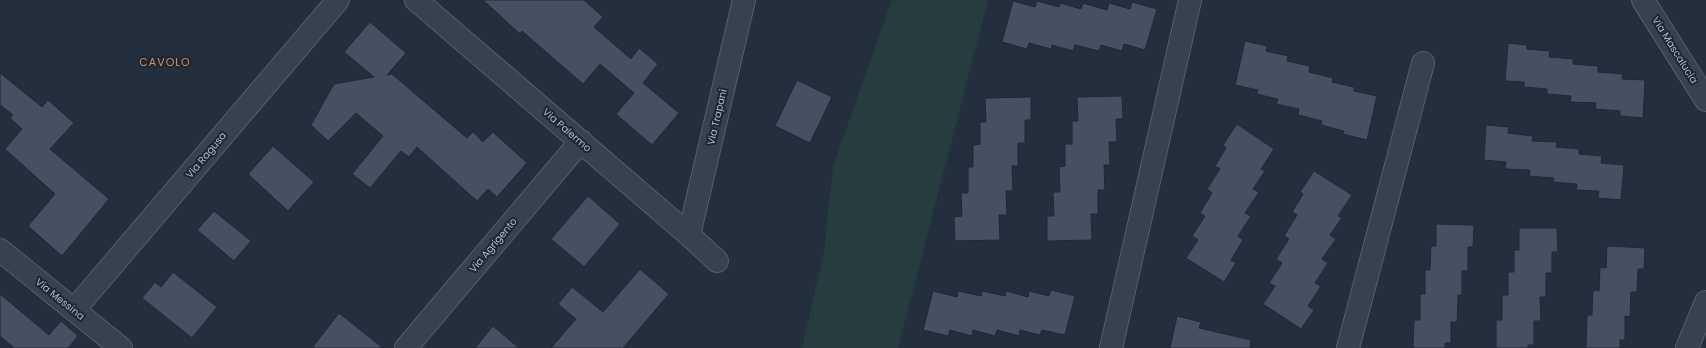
<svg xmlns="http://www.w3.org/2000/svg" width="1706" height="348" viewBox="0 0 1706 348" font-family="Poppins,sans-serif">
	<rect width="100%" height="100%" fill="#242f3e"/>
	<path fill="#263c3f" d="M 892,0 L 988,0 L 898,348 L 802,348 L 824,252 L 833,166 Z"/>
	<path fill="#455162" stroke="#1f2835" d="M 483,0 L 584,0 L 603,17 L 594,27 L 631,59 L 639,48 L 658,64 L 643,83 L 679,113 L 652,145 L 616,114 L 634,93 L 600,64 L 583,84 L 522,31 L 520,34 Z
		M 1013,1 L 1035,7 L 1037,1 L 1059,7 L 1060,3 L 1081,9 L 1083,3 L 1107,10 L 1109,3 L 1130,9 L 1132,2 L 1157,9 L 1145,50 L 1124,44 L 1122,51 L 1101,45 L 1099,51 L 1075,45 L 1073,51 L 1052,45 L 1051,49 L 1029,43 L 1027,49 L 1002,42 Z
		M 370,22 L 406,53 L 387,75 L 392,74 L 467,138 L 473,132 L 483,142 L 493,132 L 527,163 L 497,197 L 488,189 L 477,201 L 417,147 L 409,157 L 401,151 L 370,188 L 352,174 L 383,136 L 356,113 L 328,141 L 311,125 L 334,84 L 374,77 L 344,52 Z
		M 1245,41 L 1267,46 L 1266,51 L 1288,56 L 1287,61 L 1310,66 L 1309,72 L 1333,78 L 1332,82 L 1354,87 L 1354,91 L 1377,96 L 1367,140 L 1343,134 L 1344,131 L 1321,125 L 1322,121 L 1298,115 L 1299,109 L 1276,104 L 1278,99 L 1256,94 L 1258,90 L 1235,85 Z
		M 1508,43 L 1527,45 L 1527,49 L 1550,51 L 1549,57 L 1573,59 L 1573,64 L 1598,66 L 1598,72 L 1623,74 L 1622,79 L 1645,80 L 1643,118 L 1620,116 L 1620,111 L 1595,109 L 1596,103 L 1570,102 L 1571,96 L 1547,94 L 1547,89 L 1524,87 L 1524,82 L 1505,81 Z
		M 0,73 L 42,107 L 48,100 L 74,123 L 50,149 L 109,199 L 62,256 L 28,226 L 55,194 L 5,149 L 22,129 L 10,118 L 13,115 L 0,105 Z
		M 797,80 L 832,97 L 810,143 L 775,126 Z
		M 1122,96 L 1123,119 L 1116,119 L 1117,142 L 1109,142 L 1110,165 L 1104,165 L 1105,190 L 1098,190 L 1098,214 L 1091,214 L 1092,240 L 1047,241 L 1047,216 L 1054,216 L 1053,192 L 1060,192 L 1059,167 L 1065,166 L 1065,144 L 1072,144 L 1072,121 L 1078,121 L 1077,97 Z
		M 1031,97 L 1031,120 L 1025,120 L 1025,143 L 1018,143 L 1018,166 L 1012,166 L 1013,191 L 1006,191 L 1007,215 L 999,215 L 1000,240 L 955,241 L 954,217 L 962,216 L 961,193 L 968,193 L 968,167 L 973,167 L 973,145 L 980,144 L 980,122 L 986,122 L 985,98 Z
		M 1237,124 L 1274,149 L 1261,169 L 1265,171 L 1253,189 L 1259,192 L 1245,213 L 1251,216 L 1238,236 L 1243,240 L 1231,260 L 1236,263 L 1224,282 L 1186,258 L 1198,240 L 1192,236 L 1205,216 L 1200,213 L 1212,193 L 1207,189 L 1220,169 L 1215,166 L 1226,148 L 1223,145 Z
		M 1486,125 L 1509,127 L 1508,133 L 1533,136 L 1532,141 L 1557,142 L 1556,147 L 1579,149 L 1579,154 L 1602,156 L 1601,163 L 1624,165 L 1621,200 L 1598,198 L 1599,191 L 1576,190 L 1577,184 L 1553,182 L 1554,178 L 1529,176 L 1530,170 L 1505,169 L 1506,162 L 1484,160 Z
		M 273,146 L 314,182 L 288,211 L 248,174 Z
		M 1314,171 L 1352,195 L 1338,216 L 1342,218 L 1330,235 L 1336,239 L 1322,259 L 1328,263 L 1315,283 L 1321,286 L 1308,306 L 1314,310 L 1301,329 L 1263,304 L 1275,286 L 1269,283 L 1282,263 L 1276,259 L 1289,239 L 1284,236 L 1297,215 L 1292,212 L 1303,194 L 1300,192 Z
		M 588,196 L 620,224 L 584,267 L 551,239 Z
		M 214,211 L 251,241 L 234,261 L 197,230 Z
		M 1436,224 L 1474,225 L 1473,247 L 1468,247 L 1468,271 L 1462,271 L 1462,295 L 1458,295 L 1457,322 L 1451,322 L 1451,343 L 1445,343 L 1445,348 L 1413,348 L 1414,320 L 1420,320 L 1420,294 L 1425,294 L 1425,270 L 1430,270 L 1431,246 L 1436,246 Z
		M 1519,228 L 1557,228 L 1558,252 L 1552,252 L 1552,273 L 1546,273 L 1546,297 L 1540,297 L 1541,321 L 1534,321 L 1534,345 L 1528,345 L 1528,348 L 1496,348 L 1496,320 L 1502,320 L 1502,295 L 1508,295 L 1508,272 L 1514,272 L 1514,250 L 1519,250 Z
		M 1607,246 L 1645,248 L 1644,269 L 1638,269 L 1637,292 L 1631,292 L 1630,317 L 1625,316 L 1625,340 L 1620,340 L 1620,348 L 1586,348 L 1587,315 L 1592,315 L 1593,290 L 1599,291 L 1600,267 L 1606,268 Z
		M 640,269 L 669,294 L 623,348 L 551,348 L 576,319 L 558,304 L 572,287 L 603,312 Z
		M 173,272 L 217,307 L 192,338 L 142,298 L 155,282 L 161,287 Z
		M 1051,290 L 1075,296 L 1065,335 L 1042,330 L 1040,335 L 1020,330 L 1019,336 L 997,330 L 995,336 L 973,330 L 972,336 L 950,330 L 948,336 L 923,330 L 933,291 L 957,297 L 958,291 L 981,296 L 982,291 L 1005,296 L 1006,291 L 1028,297 L 1029,291 L 1049,296 Z
		M 0,294 L 49,335 L 61,321 L 78,336 L 68,348 L 14,348 L 0,336 Z
		M 339,313 L 383,348 L 312,348 Z
		M 1177,316 L 1201,322 L 1199,328 L 1251,340 L 1250,348 L 1170,348 Z
		M 493,326 L 519,348 L 475,348 Z"/>
	<g fill="none" stroke-linecap="round" stroke-linejoin="round">
		<g stroke="#565f6c" stroke-width="24">
			<path id="minor" d="M 416,0 L 689,235 L 717,261
				M 1643,0 L 1706,100
				M 689,235 L 744,0
				M 0,250 L 121,348
				M 74,310 L 338,0
				M 406,348 L 581,141
				M 1111,348 L 1190,0
				M 1348,348 L 1423,63
				M 1687,348 L 1706,302"/>
		</g>
		<use href="#minor" stroke="#38414e" stroke-width="22"/>
	</g>
	<g text-anchor="middle" dominant-baseline="central" stroke-width="4" stroke-linejoin="round" paint-order="stroke">
		<g font-size="10" fill="#b4bcc9" stroke="#1d2633">
			<text transform="translate(1675 50) rotate(58)">Via Mascalucia</text>
			<text transform="translate(717 117) rotate(-77)">Via Trapani</text>
			<text transform="translate(567 130) rotate(41)">Via Palermo</text>
			<text transform="translate(206 155) rotate(-50)">Via Ragusa</text>
			<text transform="translate(493 245) rotate(-50)">Via Agrigento</text>
			<text transform="translate(60 299) rotate(39)">Via Messina</text>
		</g>
		<g font-size="11" letter-spacing="1" fill="#d59563" stroke="#1d2633">
			<text x="165" y="62">CAVOLO</text>
		</g>
	</g>
</svg>
